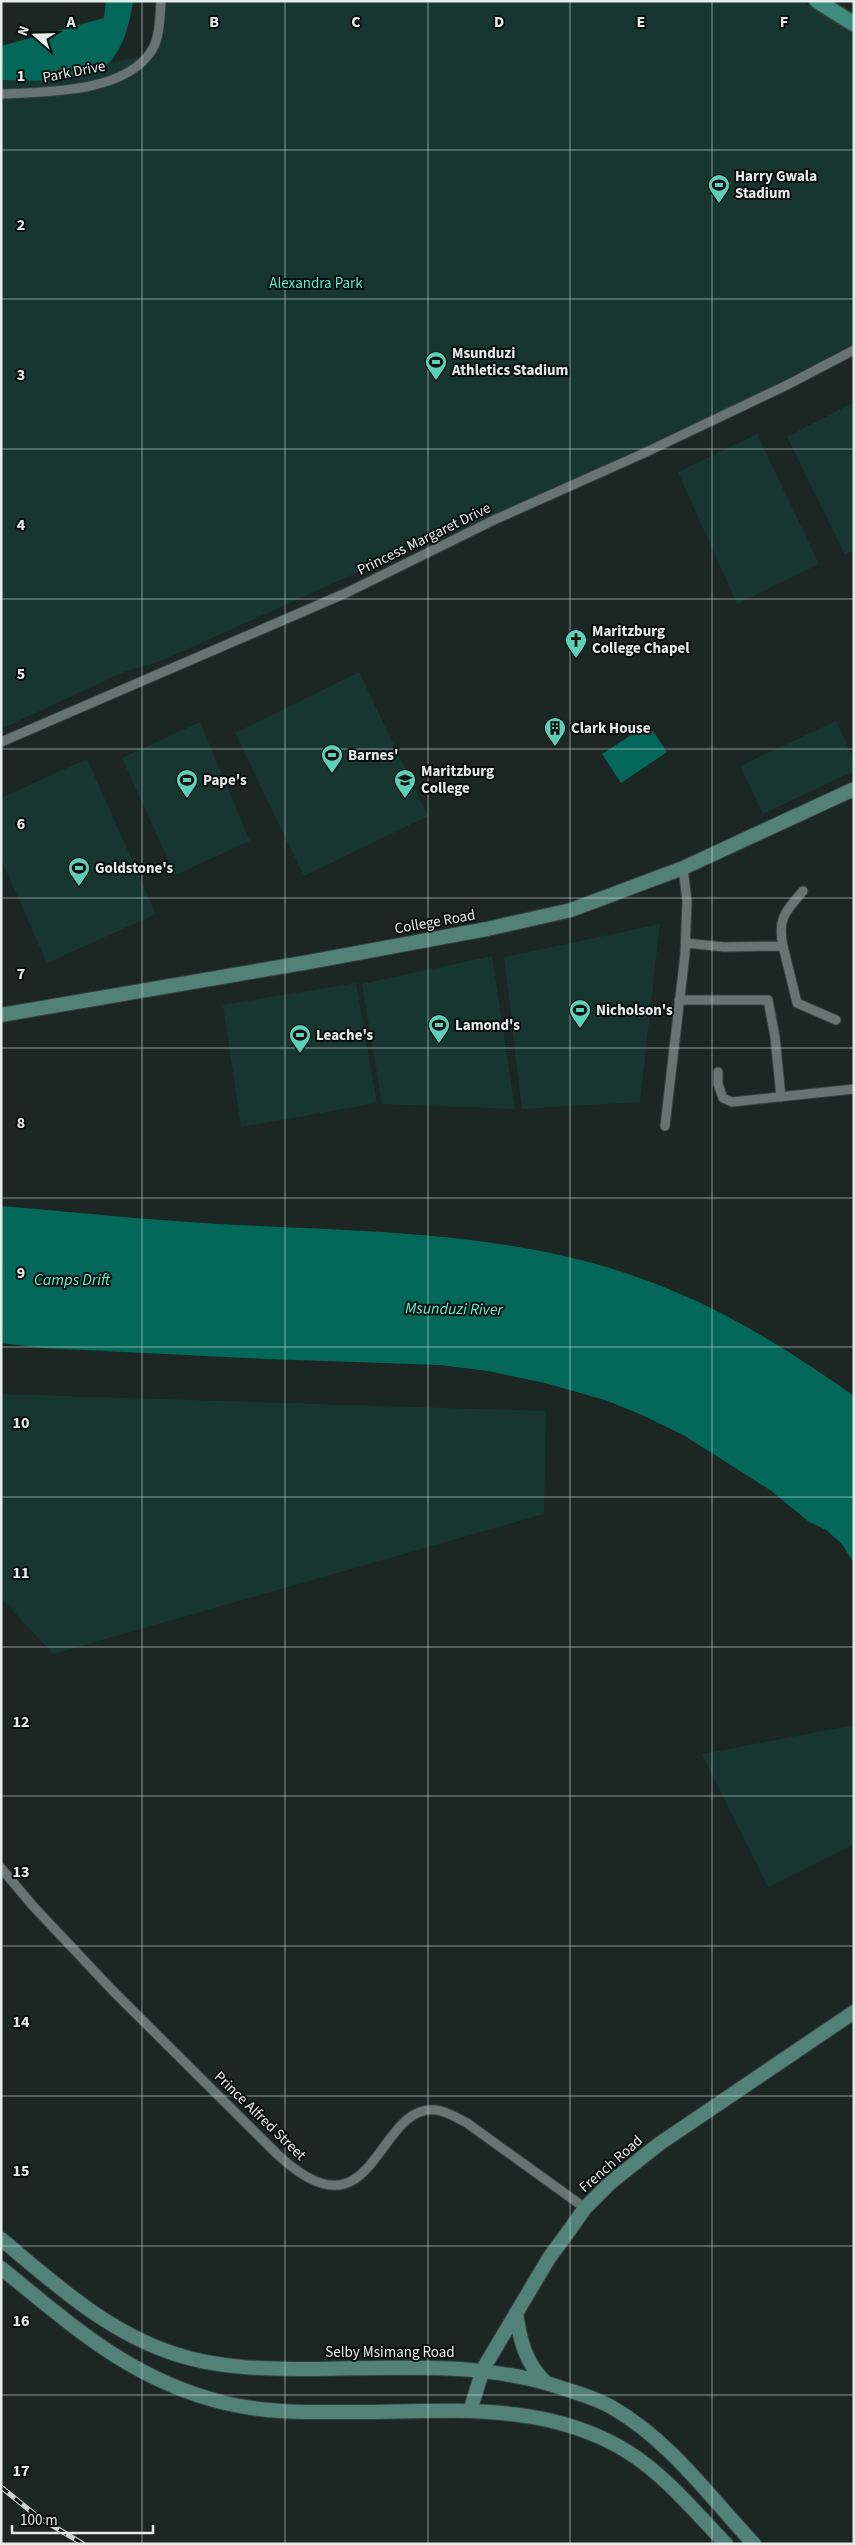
<svg xmlns="http://www.w3.org/2000/svg" width="855" height="2545" viewBox="0 0 855 2545" font-family="'Source Sans 3',sans-serif">
	<rect width="100%" height="100%" fill="#1c2724"/>
	<path fill="#16362f" d="M 167,1 L 801,1 L 854,35 L 854,350 L 784,390 L 666,435 L 547,502 L 425,542 L 161,661 L 124,672 L 1,729 L 1,80 L 76,77 L 98,71 L 109,63 L 154,54 L 158,50 Z
		M 854,402 L 854,550 L 845,555 L 787,437 Z
		M 757,434 L 819,564 L 737,604 L 678,472 Z
		M 359,672 L 428,816 L 304,876 L 235,733 Z
		M 836,721 L 854,760 L 854,771 L 763,814 L 740,766 Z
		M 200,722 L 250,841 L 175,875 L 122,758 Z
		M 87,759 L 156,914 L 47,963 L 1,859 L 1,798 Z
		M 660,924 L 640,1102 L 522,1109 L 504,957 Z
		M 492,956 L 515,1109 L 382,1104 L 362,984 Z
		M 356,983 L 377,1103 L 241,1127 L 223,1005 Z
		M 1,1394 L 546,1411 L 544,1514 L 53,1654 L 1,1598 Z
		M 854,1725 L 854,1844 L 768,1887 L 702,1754 Z"/>
	<path fill="#036859" d="M 106,1 L 133,1 C 130,22 124,46 110,62 C 91,84 28,81 1,80 L 1,46 L 104,18 Z
		M 648,724 L 667,752 L 621,783 L 602,754 Z
		M 1,1206 C 74,1212 147,1220 219,1224 C 365,1232 518,1230 656,1284 C 727,1311 792,1352 854,1396 L 854,1563 L 842,1544 L 826,1530 L 808,1521 L 770,1490 L 685,1436 L 640,1414 L 605,1400 L 545,1383 L 488,1371 L 440,1365 L 267,1359 L 43,1348 L 1,1343 Z"/>
	<g fill="none" stroke-linecap="round" stroke-linejoin="round">
		<g stroke="#37413e" stroke-width="11">
			<path id="street" d="M 1,94 C 45,92 126,93 152,50 C 160,37 160,16 161,1
				M 1,742 L 346,593 L 494,520 L 642,454 L 787,385 L 854,350
				M 686,943 L 724,947 L 783,946 L 797,1003 L 836,1020
				M 783,946 C 777,918 786,911 803,891
				M 679,1000 L 768,1000 L 775,1037 L 781,1097
				M 718,1072 L 718,1084 L 723,1098 L 732,1102 L 854,1089
				M 665,1126 L 685,954 L 687,901 L 683,868
				M 1,1868 L 33,1906 L 113,1991 L 277,2154 C 376,2247 375,2103 436,2110 C 447,2111 457,2118 467,2123 L 585,2208"/>
		</g>
		<g stroke="#37413e" stroke-width="16">
			<path id="secondary" d="M 1,1015 L 309,962 L 487,929 L 571,910 L 683,868 L 854,789
				M 1,2239 C 55,2284 107,2332 175,2354 C 220,2369 268,2369 315,2369 C 399,2368 484,2361 565,2389 C 581,2394 598,2399 613,2408 C 669,2440 710,2497 754,2544
				M 1,2268 C 74,2327 131,2380 225,2403 C 271,2414 317,2412 363,2412 C 454,2411 548,2402 628,2452 C 665,2475 696,2513 726,2544
				M 516,2313 C 520,2340 525,2362 545,2382
				M 470,2411 L 483,2369 L 549,2258 L 571,2228 L 585,2208 L 610,2183 L 659,2144 L 854,2012"/>
		</g>
		<g stroke="#37413e" stroke-width="18">
			<path id="primary" d="M 817,1 L 854,24"/>
		</g>
		<use href="#street" stroke="#677471" stroke-width="9"/>
		<use href="#secondary" stroke="#528178" stroke-width="14"/>
		<use href="#primary" stroke="#3d8d7f" stroke-width="15"/>
		<g stroke="#ccd4d2" stroke-width="5">
			<path id="rail" d="M 1,2487 L 38,2517 L 83,2544"/>
		</g>
		<use href="#rail" stroke="#0a0e0d" stroke-width="3" stroke-dasharray="9" stroke-linecap="butt"/>
	</g>
	<path fill="none" stroke="#e5edeb" stroke-width="1" stroke-opacity="0.55" d="M 142,1 L 142,2544M 285,1 L 285,2544M 428,1 L 428,2544M 570,1 L 570,2544M 712,1 L 712,2544M 1,150 L 854,150M 1,299 L 854,299M 1,449 L 854,449M 1,599 L 854,599M 1,749 L 854,749M 1,898 L 854,898M 1,1048 L 854,1048M 1,1198 L 854,1198M 1,1347 L 854,1347M 1,1497 L 854,1497M 1,1647 L 854,1647M 1,1796 L 854,1796M 1,1946 L 854,1946M 1,2096 L 854,2096M 1,2246 L 854,2246M 1,2395 L 854,2395"/>
	<defs>
		<g id="stadium-pin" transform="scale(1.125)"><path d="M0 17L-7.5 6A9.5 9.5 0 1 1 7.5 6Z" fill="#5eceb7" stroke="#0a0e0d"/><path d="M0-5a6.5 5 0 1 0 0 10a6.5 5 0 1 0 0-10ZM-3.5-1.8h7v3.6h-7Z" fill="#111"/></g>
		<g id="church-pin" transform="scale(1.125)"><path d="M0 17L-7.5 6A9.5 9.5 0 1 1 7.5 6Z" fill="#5eceb7" stroke="#0a0e0d"/><path d="M-1.2-6h2.4v3.5h3.3v2.4h-3.3V6h-2.4V-.1h-3.3v-2.4h3.3Z" fill="#111"/></g>
		<g id="building-pin" transform="scale(1.125)"><path d="M0 17L-7.5 6A9.5 9.5 0 1 1 7.5 6Z" fill="#5eceb7" stroke="#0a0e0d"/><path d="M-4-6H4V6H1V3H-1V6H-4ZM-2.5-4.3h1.7v1.8h-1.7ZM.8-4.3h1.7v1.8H.8ZM-2.5-1h1.7V.8h-1.7ZM.8-1h1.7V.8H.8Z" fill="#111"/></g>
		<g id="school-pin" transform="scale(1.125)"><path d="M0 17L-7.5 6A9.5 9.5 0 1 1 7.5 6Z" fill="#5eceb7" stroke="#0a0e0d"/><path d="M0-5L7-2L0 1L-7-2ZM-4 1L0 2.5L4 1V4Q0 6-4 4Z" fill="#111"/></g>
	</defs>
	<g fill-rule="evenodd">
		<use href="#stadium-pin" x="719" y="185"/>
		<use href="#stadium-pin" x="436" y="362"/>
		<use href="#church-pin" x="576" y="640"/>
		<use href="#building-pin" x="555" y="728"/>
		<use href="#stadium-pin" x="332" y="755"/>
		<use href="#stadium-pin" x="187" y="780"/>
		<use href="#school-pin" x="405" y="780"/>
		<use href="#stadium-pin" x="79" y="868"/>
		<use href="#stadium-pin" x="580" y="1010"/>
		<use href="#stadium-pin" x="439" y="1025"/>
		<use href="#stadium-pin" x="300" y="1035"/>
	</g>
	<g text-anchor="middle" dominant-baseline="central" stroke-width="4" stroke-linejoin="round" paint-order="stroke">
		<g font-size="15" fill="#e5edeb" stroke="#0a0e0d">
			<text transform="translate(74 72) rotate(-11)">Park Drive</text>
			<text transform="translate(424 539) rotate(-26)">Princess Margaret Drive</text>
			<text transform="translate(435 922) rotate(-10)">College Road</text>
			<text transform="translate(260 2116) rotate(44)">Prince Alfred Street</text>
			<text transform="translate(611 2164) rotate(-41)">French Road</text>
			<text x="390" y="2352">Selby Msimang Road</text>
		</g>
		<g font-size="15" font-weight="bold" fill="#e5edeb" stroke="#0a0e0d" text-anchor="start">
			<text x="735" y="176">Harry Gwala<tspan x="735" dy="17">Stadium</tspan></text>
			<text x="452" y="353">Msunduzi<tspan x="452" dy="17">Athletics Stadium</tspan></text>
			<text x="592" y="631">Maritzburg<tspan x="592" dy="17">College Chapel</tspan></text>
			<text x="571" y="728">Clark House</text>
			<text x="348" y="755">Barnes'</text>
			<text x="421" y="771">Maritzburg<tspan x="421" dy="17">College</tspan></text>
			<text x="203" y="780">Pape's</text>
			<text x="95" y="868">Goldstone's</text>
			<text x="596" y="1010">Nicholson's</text>
			<text x="455" y="1025">Lamond's</text>
			<text x="316" y="1035">Leache's</text>
		</g>
		<g font-size="15" fill="#54eed1" stroke="#0a0e0d">
			<text x="316" y="283">Alexandra Park</text>
		</g>
		<g font-size="16" font-style="italic" fill="#5cf5d8" stroke="#0a0e0d">
			<text x="72" y="1280">Camps Drift</text>
			<text transform="translate(454 1309) rotate(1)">Msunduzi River</text>
		</g>
	</g>
	<g font-size="16" text-anchor="middle" font-weight="bold" fill="#e5edeb" stroke="#0a0e0d" stroke-width="4" stroke-linejoin="round" paint-order="stroke">
		<text x="71" y="27">A</text>
		<text x="214" y="27">B</text>
		<text x="356" y="27">C</text>
		<text x="499" y="27">D</text>
		<text x="641" y="27">E</text>
		<text x="784" y="27">F</text>
		<text x="21" y="81">1</text>
		<text x="21" y="230">2</text>
		<text x="21" y="380">3</text>
		<text x="21" y="530">4</text>
		<text x="21" y="679">5</text>
		<text x="21" y="829">6</text>
		<text x="21" y="979">7</text>
		<text x="21" y="1128">8</text>
		<text x="21" y="1278">9</text>
		<text x="21" y="1428">10</text>
		<text x="21" y="1578">11</text>
		<text x="21" y="1727">12</text>
		<text x="21" y="1877">13</text>
		<text x="21" y="2027">14</text>
		<text x="21" y="2176">15</text>
		<text x="21" y="2326">16</text>
		<text x="21" y="2476">17</text>
	</g>
	<rect width="855" height="2545" fill="none" stroke="#e5edeb" stroke-width="5"/>
	<g transform="translate(35 35) rotate(290)" stroke="#0a0e0d" stroke-width="4" paint-order="stroke">
	<path d="M0-4L9 19L0 12L-9 19Z" fill="#e5edeb"/>
	<text y="-8" font-size="14" font-weight="bold" text-anchor="middle" fill="#e5edeb">N</text>
	</g>
	<path d="M12 2525v8h141v-8" fill="none" stroke="#e5edeb" stroke-width="2.5"/>
	<text x="20" y="2525" font-size="15" fill="#e5edeb" stroke="#0a0e0d" stroke-width="4" paint-order="stroke">100 m</text>
</svg>
